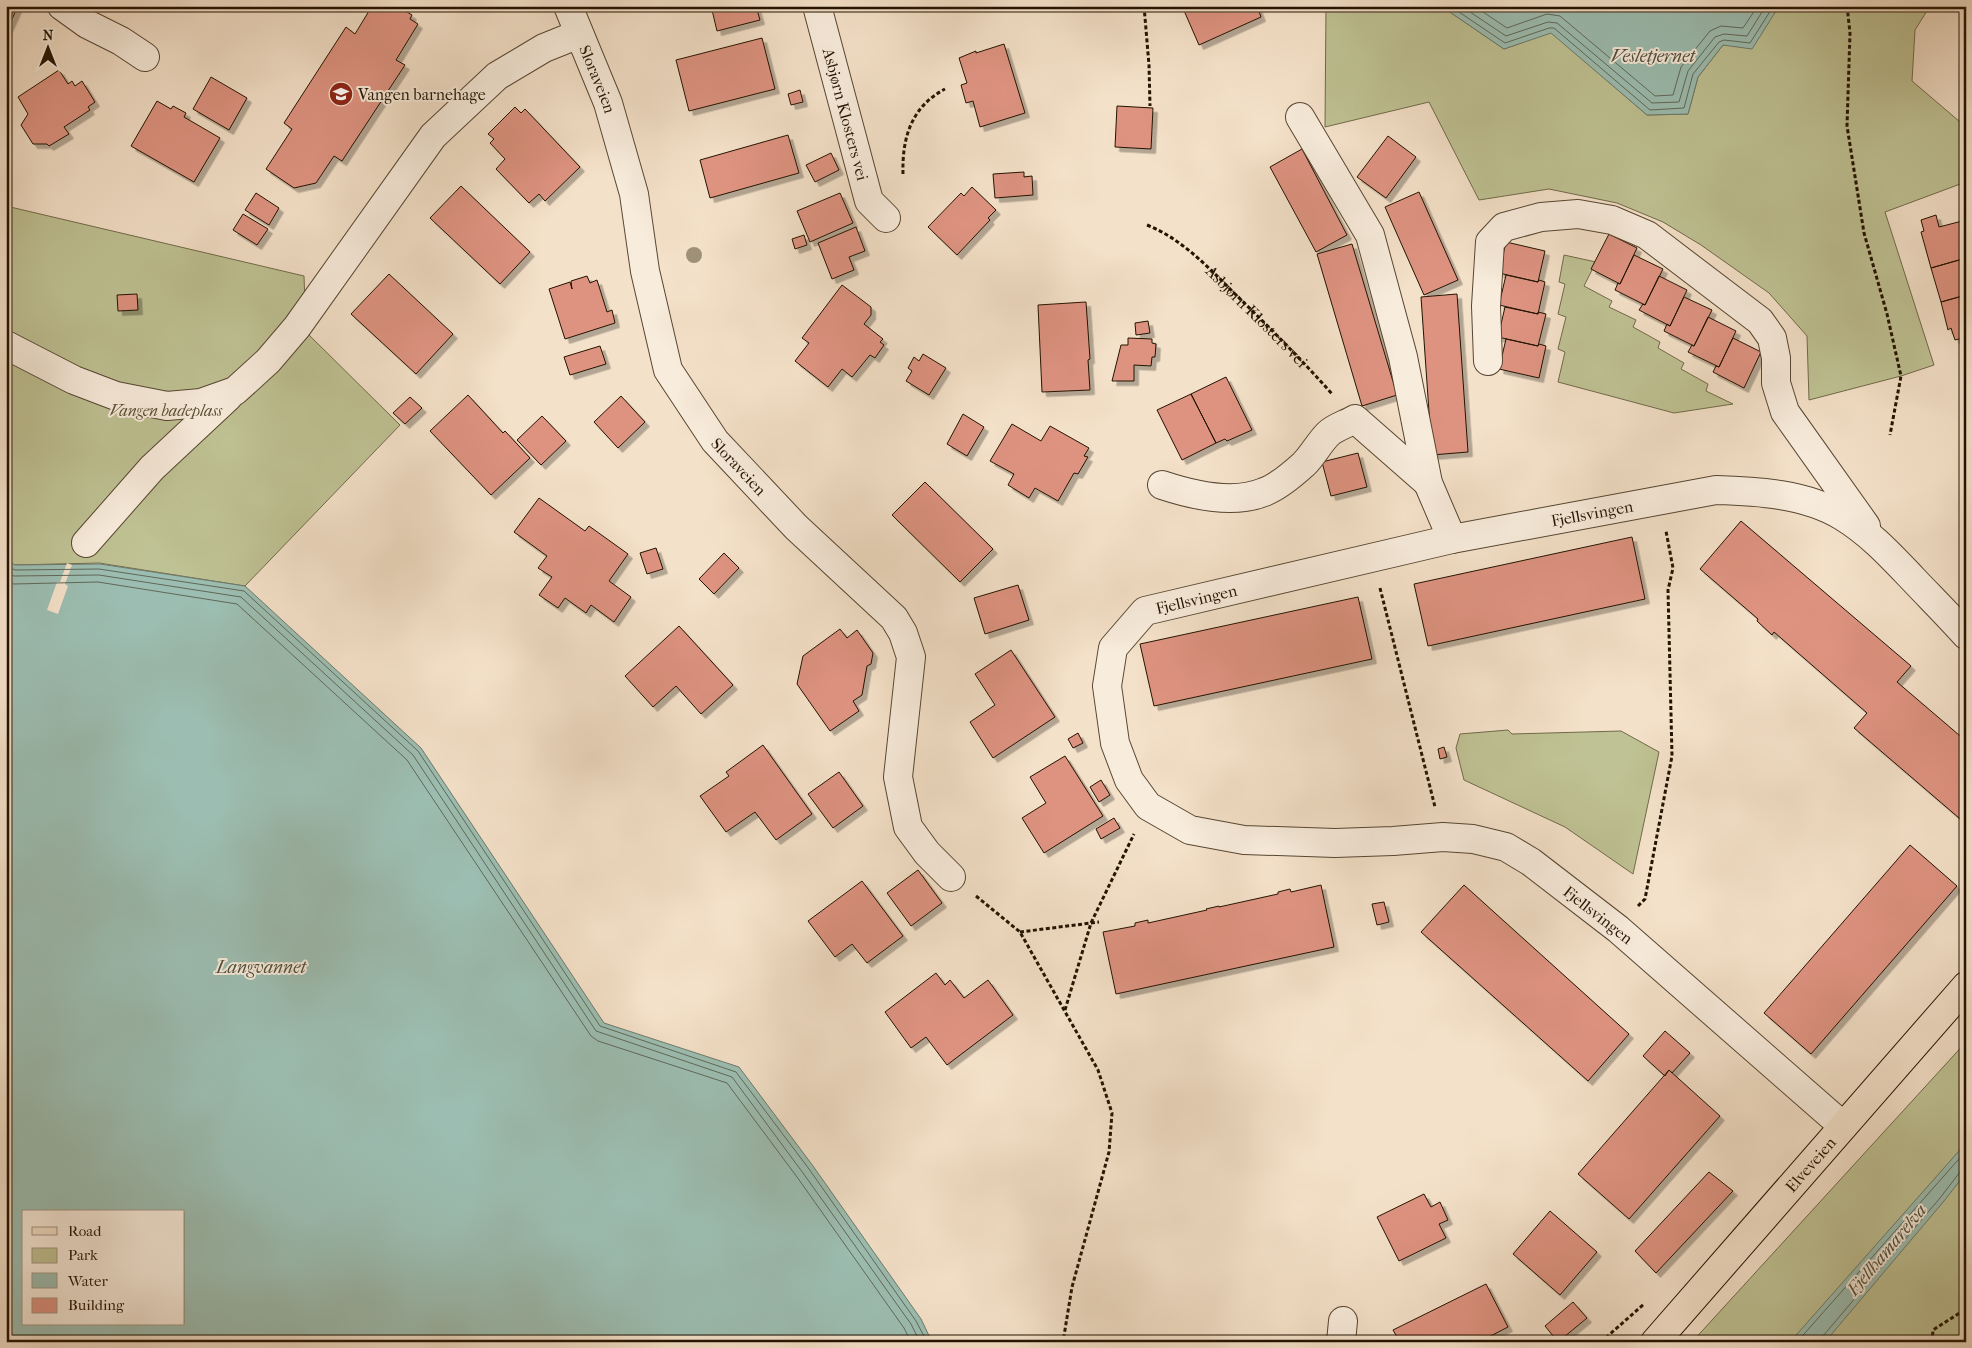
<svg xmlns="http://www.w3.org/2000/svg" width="1972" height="1348" viewBox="0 0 1972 1348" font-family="'IM FELL French Canon',serif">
	<defs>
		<filter id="shadow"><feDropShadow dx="4.5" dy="4.5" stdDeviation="0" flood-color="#0004"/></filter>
	</defs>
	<rect width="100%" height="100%" fill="#f4e1c9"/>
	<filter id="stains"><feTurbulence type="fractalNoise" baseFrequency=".004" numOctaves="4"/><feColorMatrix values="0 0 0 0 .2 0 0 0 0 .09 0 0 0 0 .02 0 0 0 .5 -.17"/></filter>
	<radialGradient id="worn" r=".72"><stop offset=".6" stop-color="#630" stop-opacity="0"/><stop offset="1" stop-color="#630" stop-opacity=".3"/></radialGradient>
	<path fill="#bfc294" stroke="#716a4a" d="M 1326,6 L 1441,6 L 1504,49 L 1551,32 L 1647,115 L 1688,114 L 1698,77 L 1723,45 L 1776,12 L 1772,6 L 1930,6 L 1915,30 L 1912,81 L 1966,127 L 1966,176 L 1963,183 L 1885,212 L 1934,365 L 1901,376 L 1809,400 L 1807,336 L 1769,293 L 1701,245 L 1663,222 L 1617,203 L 1549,189 L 1479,200 L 1429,102 L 1325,127 Z
		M 6,206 L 304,276 L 306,332 L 400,425 L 245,586 L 99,563 L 14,565 L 6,560 Z
		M 1564,255 L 1596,262 L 1584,286 L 1612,301 L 1609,307 L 1636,320 L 1633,327 L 1660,342 L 1658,348 L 1684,363 L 1681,369 L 1708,384 L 1706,391 L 1733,404 L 1674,413 L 1558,382 L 1565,352 L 1558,349 L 1566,317 L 1558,314 L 1565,284 L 1559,282 Z
		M 1508,730 L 1512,734 L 1621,731 L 1659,752 L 1633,874 L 1565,827 L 1464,780 L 1456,748 L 1460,734 Z
		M 1966,1042 L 1966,1342 L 1692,1342 Z"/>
	<path fill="#9cbeb2" stroke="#6c7a6b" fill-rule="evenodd" d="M 1441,6 L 1772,6 L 1776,11 L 1752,49 L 1723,45 L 1698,77 L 1688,114 L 1647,115 L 1551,33 L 1504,49 Z
		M 6,560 L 15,565 L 100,564 L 245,586 L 421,748 L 604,1023 L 739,1067 L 813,1166 L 921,1319 L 932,1342 L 6,1342 ZM 24,1212 L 184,1212 L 184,1324 L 24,1324 Z
		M 1966,1143 L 1966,1173 L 1944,1201 L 1825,1342 L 1790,1342 Z"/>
	<path fill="#f4e1c9" d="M 67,563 L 72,565 L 65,584 L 68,586 L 58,614 L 47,610 L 57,582 L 60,582 Z"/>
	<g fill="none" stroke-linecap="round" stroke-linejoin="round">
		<path stroke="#606859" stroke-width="1" d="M 1450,6 L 1505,43 L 1549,28 L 1554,28 L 1650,110 L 1684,108 L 1693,74 L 1719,42 L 1724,40 L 1750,43 L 1769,13 L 1769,6
			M 1461,6 L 1506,36 L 1548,22 L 1557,23 L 1652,103 L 1679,102 L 1688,71 L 1715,37 L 1724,34 L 1747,36 L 1762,12 L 1762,6
			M 1474,6 L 1507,28 L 1547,14 L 1560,16 L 1655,96 L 1673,95 L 1681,67 L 1710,31 L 1721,26 L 1743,28 L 1755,10 L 1755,6
			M 6,566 L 15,570 L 99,569 L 244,591 L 418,751 L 600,1026 L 736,1072 L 809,1169 L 916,1321 L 927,1342
			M 6,573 L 14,576 L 99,575 L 241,597 L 413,755 L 596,1031 L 732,1077 L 803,1173 L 911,1324 L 920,1342
			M 6,582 L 14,584 L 98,582 L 237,604 L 407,760 L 591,1036 L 598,1041 L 727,1083 L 797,1177 L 904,1328 L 911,1342
			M 1797,1342 L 1966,1151
			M 1821,1342 L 1823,1336 L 1940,1198 L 1960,1172 L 1966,1170"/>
	</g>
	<path fill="#de9381" stroke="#231300" filter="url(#shadow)" d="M 6,6 L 18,6 L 6,32 Z
		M 372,6 L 397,6 L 412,15 L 410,19 L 418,24 L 396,60 L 405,65 L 342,161 L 334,156 L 316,183 L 294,188 L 266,169 L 292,129 L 284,123 L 346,27 L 355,34 Z
		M 725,6 L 756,6 L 760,20 L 717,31 L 712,10 Z
		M 1182,6 L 1257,6 L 1261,17 L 1199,45 Z
		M 762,38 L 775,89 L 689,111 L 676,60 Z
		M 1004,44 L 1025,113 L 980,127 L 973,101 L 966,103 L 961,85 L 967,83 L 959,58 L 976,51 L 976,53 Z
		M 59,70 L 68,84 L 72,81 L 75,86 L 82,81 L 95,102 L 88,107 L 90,110 L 64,127 L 69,134 L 49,146 L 47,144 L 33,144 L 21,125 L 28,114 L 18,97 Z
		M 211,77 L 247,98 L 229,130 L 193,109 Z
		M 800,90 L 803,102 L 791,105 L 788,94 Z
		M 157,101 L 171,109 L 173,106 L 186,113 L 184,117 L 220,138 L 194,182 L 131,146 Z
		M 1117,106 L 1153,108 L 1151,149 L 1115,147 Z
		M 515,107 L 521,113 L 525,109 L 580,167 L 545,201 L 539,194 L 529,203 L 496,169 L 505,159 L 490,143 L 494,139 L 488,134 Z
		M 788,135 L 799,173 L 710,198 L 700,160 Z
		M 1388,136 L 1416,157 L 1386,198 L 1357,177 Z
		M 1302,149 L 1347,235 L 1316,252 L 1270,167 Z
		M 831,153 L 839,170 L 815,182 L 806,165 Z
		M 1024,172 L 1024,177 L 1032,176 L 1033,195 L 995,198 L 993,174 Z
		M 461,186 L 530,252 L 500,284 L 430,218 Z
		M 972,187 L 996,210 L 988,218 L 990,220 L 957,255 L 928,227 L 961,193 L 964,196 Z
		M 1419,192 L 1458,280 L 1424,295 L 1385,207 Z
		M 256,193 L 279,208 L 269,225 L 245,210 Z
		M 840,193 L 853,223 L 810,242 L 797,211 Z
		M 243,214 L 268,229 L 257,245 L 233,230 Z
		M 1936,215 L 1939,227 L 1966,220 L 1966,258 L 1931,268 L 1921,232 L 1924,231 L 1921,220 Z
		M 856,227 L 865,251 L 849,257 L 854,270 L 832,279 L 818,243 Z
		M 1609,234 L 1637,248 L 1620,284 L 1591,269 Z
		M 804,235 L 807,245 L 795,249 L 792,239 Z
		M 1506,242 L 1545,251 L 1538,282 L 1499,273 Z
		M 1352,244 L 1397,395 L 1362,406 L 1317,254 Z
		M 1634,255 L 1663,269 L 1645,305 L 1615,290 L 1618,283 L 1620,284 Z
		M 1966,258 L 1966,295 L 1941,302 L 1931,268 Z
		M 389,274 L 453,334 L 416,374 L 351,314 Z
		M 1506,275 L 1538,282 L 1539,280 L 1545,282 L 1538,314 L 1499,305 Z
		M 587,276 L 590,283 L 597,280 L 607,312 L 612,310 L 615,323 L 565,339 L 549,289 L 570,282 L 572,289 L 571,281 Z
		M 1659,276 L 1687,290 L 1670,326 L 1639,310 L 1643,304 L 1645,305 Z
		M 842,285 L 871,307 L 871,315 L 864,324 L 883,339 L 880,342 L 884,345 L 875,358 L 870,355 L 852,377 L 842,369 L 828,387 L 795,361 L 809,343 L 802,338 Z
		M 137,294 L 138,310 L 118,311 L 117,295 Z
		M 1457,294 L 1468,452 L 1432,455 L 1421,297 Z
		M 1966,295 L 1966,337 L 1955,340 L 1951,328 L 1948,330 L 1941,302 Z
		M 1684,297 L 1712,310 L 1694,346 L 1664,331 L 1667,324 L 1670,326 Z
		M 1086,302 L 1090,359 L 1088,360 L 1090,390 L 1042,392 L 1038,305 Z
		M 1505,307 L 1538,314 L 1538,312 L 1546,314 L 1538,346 L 1498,337 Z
		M 1708,317 L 1736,331 L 1719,367 L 1688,352 L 1692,345 L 1694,346 Z
		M 1148,321 L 1150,333 L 1136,335 L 1135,323 Z
		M 1128,338 L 1152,339 L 1152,343 L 1156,344 L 1155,357 L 1152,357 L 1151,366 L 1134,365 L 1134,381 L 1112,381 L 1121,345 L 1128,345 Z
		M 1733,338 L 1761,352 L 1744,388 L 1713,372 L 1716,366 L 1719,367 Z
		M 1506,339 L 1538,346 L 1539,344 L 1546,346 L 1539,378 L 1499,369 Z
		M 600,346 L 606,364 L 570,375 L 564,357 Z
		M 923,354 L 946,368 L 929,395 L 906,381 L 912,371 L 908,368 L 914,357 L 919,361 Z
		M 1226,377 L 1252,430 L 1227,441 L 1225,439 L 1216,443 L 1191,394 Z
		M 1191,394 L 1216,443 L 1182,460 L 1157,410 Z
		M 468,395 L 503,433 L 505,431 L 530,458 L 491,495 L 430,431 Z
		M 621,396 L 645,422 L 618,448 L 594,422 Z
		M 410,397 L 422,408 L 405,424 L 393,413 Z
		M 963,414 L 984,427 L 967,456 L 947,444 Z
		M 542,416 L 566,441 L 541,465 L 517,440 Z
		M 1012,424 L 1041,441 L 1050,426 L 1089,448 L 1084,456 L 1088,457 L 1078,474 L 1074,473 L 1058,501 L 1035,488 L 1029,498 L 1008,485 L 1014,474 L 990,461 Z
		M 1358,453 L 1367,487 L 1331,496 L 1322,462 Z
		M 925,482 L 993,549 L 960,582 L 892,515 Z
		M 539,498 L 585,531 L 589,526 L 628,554 L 609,581 L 631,597 L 614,622 L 591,605 L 586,613 L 565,598 L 558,608 L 539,595 L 552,577 L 538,568 L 547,556 L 514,532 Z
		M 1741,521 L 1911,666 L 1897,682 L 1966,741 L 1966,824 L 1854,728 L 1867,713 L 1774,632 L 1772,635 L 1757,621 L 1758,619 L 1700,569 Z
		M 1632,537 L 1645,599 L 1428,646 L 1414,584 Z
		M 656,548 L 663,569 L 647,574 L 640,553 Z
		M 724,553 L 739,568 L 714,594 L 699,579 Z
		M 1018,585 L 1029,620 L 985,634 L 974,598 Z
		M 1358,597 L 1372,659 L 1154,706 L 1140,644 Z
		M 679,626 L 733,685 L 701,714 L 676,686 L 653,707 L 625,676 Z
		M 840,629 L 847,638 L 857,630 L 873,653 L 871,664 L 867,666 L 862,695 L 853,701 L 859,711 L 830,731 L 797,684 L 803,656 Z
		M 1011,650 L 1055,717 L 993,758 L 970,722 L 995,705 L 975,674 Z
		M 1078,733 L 1083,743 L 1073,748 L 1068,739 Z
		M 763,745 L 812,814 L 776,840 L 755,812 L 726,832 L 700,796 L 729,776 L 726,772 Z
		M 1444,747 L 1447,757 L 1440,759 L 1438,749 Z
		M 1065,756 L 1103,816 L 1044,853 L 1022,818 L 1046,803 L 1030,777 Z
		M 839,772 L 863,806 L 833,828 L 808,794 Z
		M 1101,780 L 1110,795 L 1099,802 L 1090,787 Z
		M 1114,818 L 1120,828 L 1101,839 L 1096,829 Z
		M 1910,845 L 1957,886 L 1811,1054 L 1764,1013 Z
		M 918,870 L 942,903 L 911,926 L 887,893 Z
		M 862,881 L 903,936 L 867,963 L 852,944 L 835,957 L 808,921 Z
		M 1321,885 L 1334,947 L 1116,994 L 1103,932 L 1135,926 L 1135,923 L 1148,920 L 1148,923 L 1207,910 L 1206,909 L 1219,906 L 1219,907 L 1278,894 L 1278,892 L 1290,889 L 1291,892 Z
		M 1464,885 L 1629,1034 L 1588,1081 L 1421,932 Z
		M 1384,902 L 1389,922 L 1377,925 L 1372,904 Z
		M 936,973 L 945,985 L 950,980 L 964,998 L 988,980 L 1013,1015 L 947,1065 L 926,1037 L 911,1048 L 885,1012 Z
		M 1665,1031 L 1690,1053 L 1672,1073 L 1669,1070 L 1665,1076 L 1643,1056 Z
		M 1669,1070 L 1720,1116 L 1629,1219 L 1578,1174 Z
		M 1709,1172 L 1733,1191 L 1656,1273 L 1635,1251 Z
		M 1424,1194 L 1431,1207 L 1440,1202 L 1448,1220 L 1439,1224 L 1446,1238 L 1399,1261 L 1377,1217 Z
		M 1550,1211 L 1597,1252 L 1560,1295 L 1513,1254 Z
		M 1486,1284 L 1508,1327 L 1479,1342 L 1387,1342 L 1397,1337 L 1393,1330 Z
		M 1573,1302 L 1587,1318 L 1558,1342 L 1545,1326 Z"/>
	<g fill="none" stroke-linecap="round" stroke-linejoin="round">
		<g stroke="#574632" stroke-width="30">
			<g id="minor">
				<path d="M 62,6 L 87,24 L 121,41 L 145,57"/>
				<path id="s2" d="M 568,6 L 608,103 L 634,194 L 645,271 L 668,370 L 715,441 L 796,527 L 894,618 L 903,633 L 911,657 L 898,777 L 908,827 L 927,853 L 951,877"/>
				<path id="s3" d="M 817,6 L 869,201 L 886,218"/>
				<path d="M 1300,117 L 1370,235 L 1403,357 L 1428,483 L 1452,539"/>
				<path d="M 6,345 L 74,380 L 116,396 L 167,406 L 201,403 L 235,391 L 268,361 L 297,327 L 433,136 L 497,76 L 544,48 L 579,34"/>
				<path d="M 1488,361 L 1486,306 L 1490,242 L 1504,227 L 1541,217 L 1578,214 L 1612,220 L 1647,235 L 1760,321 L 1772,338 L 1776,358 L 1776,383 L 1785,412 L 1866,526"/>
				<path d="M 1162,485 C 1192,495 1233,505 1264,492 C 1278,487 1293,474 1304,464 C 1313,455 1319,443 1328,434 C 1335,427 1347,424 1355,419 L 1428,483"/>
				<path d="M 86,543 L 152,468 L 228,397"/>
				<path id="s4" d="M 1843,1126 L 1618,929 L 1531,862 L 1506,847 L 1473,839 L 1443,837 L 1393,841 L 1335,843 L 1244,840 L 1190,830 L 1148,806 L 1129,780 L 1115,743 L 1107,686 L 1113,648 L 1145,611 L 1452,539 L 1716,490 C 1757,491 1806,494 1842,516 C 1870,533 1891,556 1913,579 C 1931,598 1949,616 1966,635"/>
				<path d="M 1341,1342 L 1343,1321"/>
			</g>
		</g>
		<g stroke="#231300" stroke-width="30">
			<g id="major">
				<path id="s5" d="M 1655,1342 L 1966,986"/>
			</g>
		</g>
		<g stroke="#231300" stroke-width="3" stroke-dasharray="4 2.5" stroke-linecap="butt">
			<path d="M 1144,6 L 1149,65 L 1150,106"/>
			<path d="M 1847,6 L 1850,33 L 1847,126 L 1864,233 L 1887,314 L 1901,376 L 1890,435"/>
			<path d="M 903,174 C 902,138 911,107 945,89"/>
			<path id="s1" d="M 1147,225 C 1182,239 1208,267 1234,293 C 1268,326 1301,359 1333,395"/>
			<path d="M 1380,588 L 1435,807"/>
			<path d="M 976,896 L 1020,932 L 1098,1070 L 1112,1113 L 1109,1152 L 1072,1287 L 1063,1342"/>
			<path d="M 1638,906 L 1645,899 L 1672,756 L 1668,590 L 1673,568 L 1666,531"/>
			<path d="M 1020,932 L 1099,922"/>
			<path d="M 1065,1010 L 1091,923 L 1134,834"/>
			<path d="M 1601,1342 L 1644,1304"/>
			<path d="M 1932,1342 L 1933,1330 L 1966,1309"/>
		</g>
		<use href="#minor" stroke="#f8ecdc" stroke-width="28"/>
		<use href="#major" stroke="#f4e1c9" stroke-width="28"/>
	</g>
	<circle fill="#9f9177" cx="694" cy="255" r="8"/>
	<defs>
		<g id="school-disc" transform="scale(1.25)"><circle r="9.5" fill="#8f2418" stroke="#f8ecdc"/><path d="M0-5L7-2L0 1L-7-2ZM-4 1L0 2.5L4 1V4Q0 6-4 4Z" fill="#fff"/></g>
	</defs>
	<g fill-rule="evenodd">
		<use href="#school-disc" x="341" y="94"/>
	</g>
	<g text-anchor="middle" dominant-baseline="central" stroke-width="4" stroke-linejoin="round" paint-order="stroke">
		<g font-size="16" fill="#231300" stroke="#f8ecdc">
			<text stroke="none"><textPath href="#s2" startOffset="79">Sloraveien</textPath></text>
			<text stroke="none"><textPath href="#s3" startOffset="112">Asbjørn Klosters vei</textPath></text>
			<text stroke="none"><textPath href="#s1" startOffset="144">Asbjørn Klosters vei</textPath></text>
			<text stroke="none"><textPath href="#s2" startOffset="499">Sloraveien</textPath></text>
			<text stroke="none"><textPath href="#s4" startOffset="1479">Fjellsvingen</textPath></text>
			<text stroke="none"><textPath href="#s4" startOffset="1074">Fjellsvingen</textPath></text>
			<text transform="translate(1598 915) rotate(38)">Fjellsvingen</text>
			<text stroke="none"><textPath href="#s5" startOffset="236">Elveveien</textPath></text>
		</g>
		<g font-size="16" fill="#231300" stroke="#f8ecdc" text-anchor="start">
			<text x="358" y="94">Vangen barnehage</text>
		</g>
		<g font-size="16" font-style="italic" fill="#5a5034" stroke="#f8ecdc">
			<text x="166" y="410">Vangen badeplass</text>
		</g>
		<g font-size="18" font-style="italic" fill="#4d4f3e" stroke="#f8ecdc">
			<text x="1653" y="56">Vesletjernet</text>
			<text x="261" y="967">Langvannet</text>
			<text transform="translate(1887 1250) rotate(-50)">Fjellhamarelva</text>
		</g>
	</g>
	<rect width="1972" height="1348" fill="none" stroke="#f4e1c9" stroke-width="25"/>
	<rect x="8" y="8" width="1957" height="1333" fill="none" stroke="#231300" stroke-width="2.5"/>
	<rect x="12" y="12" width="1947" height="1323" fill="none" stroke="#231300"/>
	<rect x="22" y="1210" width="162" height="115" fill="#f8ecdc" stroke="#a39584"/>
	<rect x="32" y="1227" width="25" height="8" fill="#f4e1c9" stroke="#a39584"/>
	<text x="68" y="1236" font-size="15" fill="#231300">Road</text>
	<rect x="32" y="1248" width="25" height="15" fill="#bfc294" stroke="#a39584"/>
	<text x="68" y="1260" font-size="15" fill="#231300">Park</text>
	<rect x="32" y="1273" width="25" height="15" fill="#9cbeb2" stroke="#a39584"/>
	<text x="68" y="1286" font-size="15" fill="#231300">Water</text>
	<rect x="32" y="1298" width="25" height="15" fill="#de9381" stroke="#a39584"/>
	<text x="68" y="1310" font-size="15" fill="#231300">Building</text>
	<g transform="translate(48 48)" stroke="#f8ecdc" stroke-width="4" paint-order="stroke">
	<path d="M0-4L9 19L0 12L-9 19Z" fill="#231300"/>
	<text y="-8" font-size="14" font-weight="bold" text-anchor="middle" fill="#231300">N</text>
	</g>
	<rect width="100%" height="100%" filter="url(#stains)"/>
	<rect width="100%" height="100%" fill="url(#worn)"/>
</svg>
